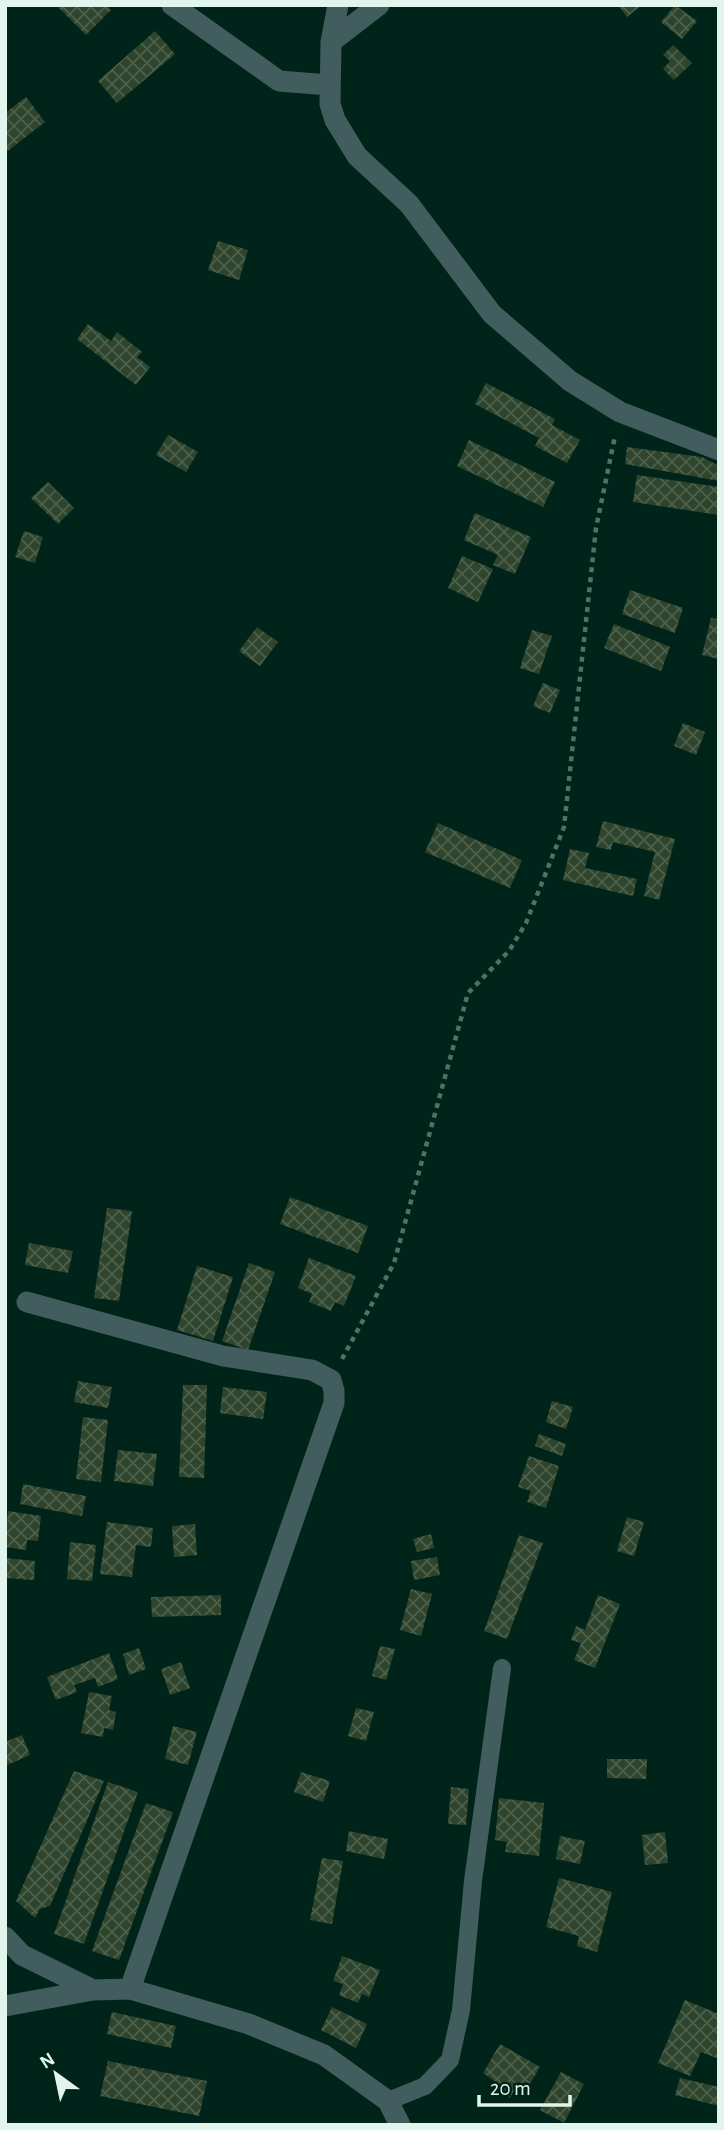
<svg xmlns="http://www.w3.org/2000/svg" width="724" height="2130" viewBox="0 0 724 2130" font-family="'Alegreya Sans',sans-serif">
	<defs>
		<pattern id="building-cross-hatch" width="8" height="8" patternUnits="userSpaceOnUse" patternTransform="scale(1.75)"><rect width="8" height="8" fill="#2e442c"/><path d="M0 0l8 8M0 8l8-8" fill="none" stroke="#4c604b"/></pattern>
	</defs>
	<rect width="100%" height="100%" fill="#002419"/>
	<path fill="url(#building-cross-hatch)" d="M 56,5 L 107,5 L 111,10 L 86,35 Z
		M 618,5 L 642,5 L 627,17 Z
		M 675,5 L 697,21 L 682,39 L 661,22 Z
		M 155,31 L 175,54 L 117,103 L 98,81 Z
		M 673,45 L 692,63 L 674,80 L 663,69 L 670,61 L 663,55 Z
		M 26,97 L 45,122 L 5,153 L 5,113 Z
		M 218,241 L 248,250 L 239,280 L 208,270 Z
		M 88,324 L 111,341 L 117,332 L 142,352 L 137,357 L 150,367 L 136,385 L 77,339 Z
		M 486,383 L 555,419 L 552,425 L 580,440 L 567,463 L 535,446 L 539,438 L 475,404 Z
		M 168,435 L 198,452 L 186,472 L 156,455 Z
		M 469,440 L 555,482 L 543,507 L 457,466 Z
		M 627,447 L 702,457 L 719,466 L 719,481 L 625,464 Z
		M 637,475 L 719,487 L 719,515 L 633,502 Z
		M 48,482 L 74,508 L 58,524 L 31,498 Z
		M 475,513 L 531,537 L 515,574 L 493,565 L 498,555 L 464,540 Z
		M 24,531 L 43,537 L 35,563 L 15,557 Z
		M 462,556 L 493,569 L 478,602 L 448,588 Z
		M 630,590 L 683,608 L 675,633 L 622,614 Z
		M 711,618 L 719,619 L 719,659 L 702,655 Z
		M 614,624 L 670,647 L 661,671 L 604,648 Z
		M 257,627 L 278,642 L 260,666 L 239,651 Z
		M 532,630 L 552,636 L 539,674 L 520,668 Z
		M 543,683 L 560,690 L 550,713 L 533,706 Z
		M 683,723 L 705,732 L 696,755 L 674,746 Z
		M 603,821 L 675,839 L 659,900 L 644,896 L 655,852 L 613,842 L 611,850 L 596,847 Z
		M 438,823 L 522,860 L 510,888 L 425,852 Z
		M 570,849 L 589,853 L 585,868 L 637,879 L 633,896 L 563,880 Z
		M 290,1197 L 368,1226 L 358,1253 L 280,1224 Z
		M 107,1208 L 132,1211 L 119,1301 L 94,1298 Z
		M 29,1243 L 73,1251 L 68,1273 L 25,1265 Z
		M 309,1258 L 356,1276 L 344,1306 L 335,1302 L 331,1311 L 309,1302 L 312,1294 L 298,1288 Z
		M 249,1263 L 275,1272 L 248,1350 L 222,1341 Z
		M 197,1266 L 233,1277 L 213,1341 L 177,1330 Z
		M 78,1381 L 112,1387 L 108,1408 L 74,1402 Z
		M 183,1385 L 207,1385 L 204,1478 L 179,1477 Z
		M 223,1387 L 267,1392 L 263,1419 L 220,1413 Z
		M 552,1401 L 573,1407 L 566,1429 L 546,1422 Z
		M 83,1417 L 108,1420 L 101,1482 L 76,1479 Z
		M 539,1434 L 566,1444 L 562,1456 L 535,1446 Z
		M 118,1450 L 157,1454 L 153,1486 L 114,1481 Z
		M 529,1456 L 559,1466 L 546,1508 L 527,1502 L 531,1491 L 518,1487 Z
		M 23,1484 L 86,1496 L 82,1516 L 20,1504 Z
		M 8,1511 L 41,1516 L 38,1541 L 27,1540 L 26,1550 L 5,1547 Z
		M 627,1517 L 644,1522 L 634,1556 L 617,1551 Z
		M 107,1522 L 153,1528 L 151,1547 L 136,1545 L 132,1577 L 100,1574 Z
		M 195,1524 L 197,1555 L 174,1557 L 172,1526 Z
		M 431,1534 L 434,1548 L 417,1552 L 413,1539 Z
		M 519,1535 L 543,1543 L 507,1639 L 484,1631 Z
		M 70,1542 L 96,1545 L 92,1581 L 67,1579 Z
		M 437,1557 L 440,1575 L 414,1580 L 411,1561 Z
		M 5,1558 L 35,1561 L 34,1580 L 5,1578 Z
		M 411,1589 L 432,1594 L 421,1636 L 400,1630 Z
		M 221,1595 L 221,1615 L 152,1617 L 151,1597 Z
		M 598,1595 L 620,1604 L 595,1668 L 574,1660 L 581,1643 L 571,1640 L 576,1626 L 585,1630 Z
		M 380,1646 L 395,1649 L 386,1680 L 372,1676 Z
		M 139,1648 L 146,1669 L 129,1675 L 123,1654 Z
		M 109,1653 L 118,1679 L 98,1687 L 95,1678 L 74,1685 L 77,1692 L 56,1700 L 47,1677 Z
		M 181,1662 L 190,1688 L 170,1695 L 161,1669 Z
		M 89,1692 L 112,1696 L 109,1710 L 116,1712 L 113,1730 L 104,1728 L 103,1737 L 81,1733 Z
		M 356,1708 L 374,1712 L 366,1741 L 348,1736 Z
		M 173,1726 L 197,1732 L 188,1765 L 165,1759 Z
		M 22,1735 L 30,1755 L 5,1766 L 5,1742 Z
		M 607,1759 L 647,1759 L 646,1779 L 607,1778 Z
		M 74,1771 L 104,1781 L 50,1906 L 40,1909 L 35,1918 L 16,1901 Z
		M 301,1772 L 330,1781 L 323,1802 L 294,1792 Z
		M 108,1782 L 138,1792 L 84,1944 L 54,1934 Z
		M 451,1787 L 469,1789 L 466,1825 L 448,1824 Z
		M 499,1798 L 544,1803 L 539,1856 L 505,1852 L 507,1842 L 495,1840 Z
		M 146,1803 L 173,1812 L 119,1960 L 92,1951 Z
		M 349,1831 L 388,1839 L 384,1859 L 346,1851 Z
		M 665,1832 L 668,1863 L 645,1865 L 642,1835 Z
		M 560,1836 L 585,1841 L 580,1864 L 556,1859 Z
		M 322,1858 L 343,1861 L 332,1924 L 310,1920 Z
		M 559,1878 L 612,1892 L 597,1952 L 577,1946 L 579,1936 L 546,1927 Z
		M 342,1956 L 380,1970 L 369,1997 L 362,1994 L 358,2003 L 339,1995 L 343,1984 L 333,1981 Z
		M 685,2000 L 719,2014 L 719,2059 L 701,2052 L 690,2076 L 658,2063 Z
		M 332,2007 L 367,2024 L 356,2048 L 321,2030 Z
		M 112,2012 L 176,2026 L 171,2048 L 107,2034 Z
		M 500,2044 L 540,2067 L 525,2092 L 516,2087 L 510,2098 L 493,2088 L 496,2082 L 483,2073 Z
		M 108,2061 L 207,2081 L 199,2116 L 100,2096 Z
		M 561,2072 L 584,2084 L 564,2123 L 540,2110 Z
		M 680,2078 L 719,2087 L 719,2106 L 675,2095 Z"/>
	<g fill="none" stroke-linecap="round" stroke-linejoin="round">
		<path stroke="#527066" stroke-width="4.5" stroke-dasharray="5 5" stroke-linecap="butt" d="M 342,1359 L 394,1263 L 468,993 L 509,951 L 526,923 L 564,827 L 596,528 L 615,436"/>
		<path stroke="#415d5d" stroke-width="18" d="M 388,2101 L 425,2086 L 450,2060 L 461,2010 L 473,1881 L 502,1668"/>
		<path stroke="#415d5d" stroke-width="21" d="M 172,5 L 279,81 L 329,85
			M 338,5 L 331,42 L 330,104 L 335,120 L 357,156 L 409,204 L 492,314 L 570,381 L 620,412 L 719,450
			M 331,42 L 379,5
			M 27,1302 L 223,1356 L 312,1370 L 331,1380 L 334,1391 L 334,1403 L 130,1989
			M 5,1937 L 22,1955 L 93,1990 L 130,1989 L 249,2024 L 324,2055 L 388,2101 L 400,2125
			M 5,2006 L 93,1990"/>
	</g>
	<rect width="724" height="2130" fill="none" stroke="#e1f5ed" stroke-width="14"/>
	<g transform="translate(56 2074) rotate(327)" stroke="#002419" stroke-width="5" paint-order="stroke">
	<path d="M0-5L12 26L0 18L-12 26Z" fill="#e1f5ed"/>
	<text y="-10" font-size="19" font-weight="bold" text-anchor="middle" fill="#e1f5ed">N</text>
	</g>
	<path d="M479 2095v10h91v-10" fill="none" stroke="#e1f5ed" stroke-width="3.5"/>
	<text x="490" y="2095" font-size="21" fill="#e1f5ed" stroke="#002419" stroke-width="5" paint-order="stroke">20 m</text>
</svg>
